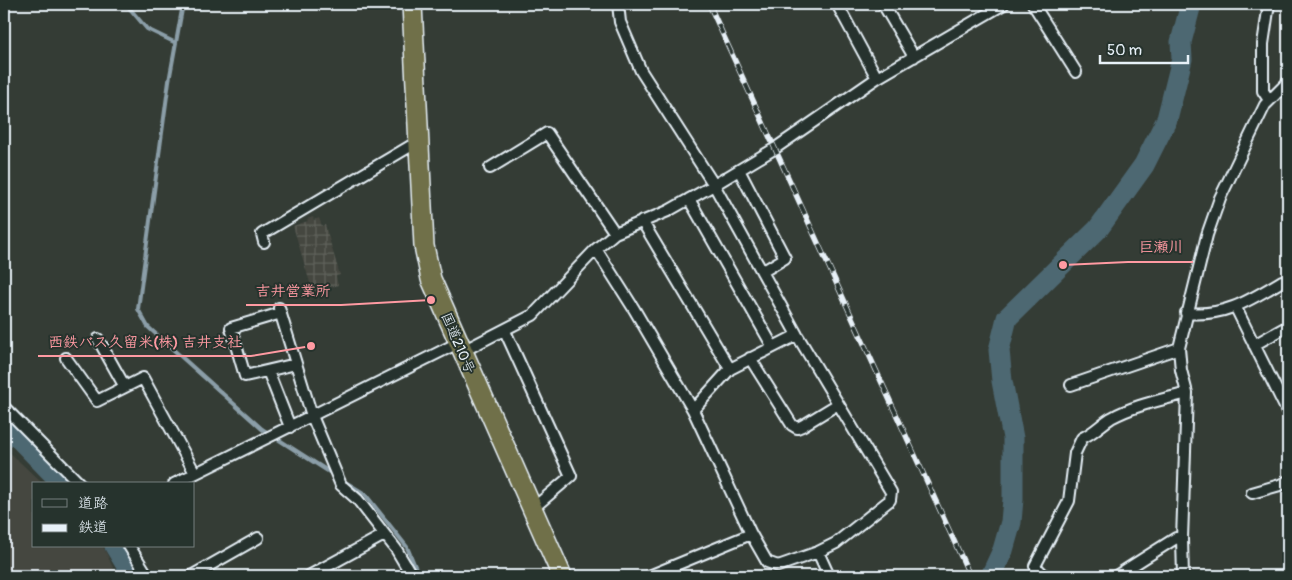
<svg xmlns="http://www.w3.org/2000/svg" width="1292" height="580" viewBox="0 0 1292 580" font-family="Pangolin,'Klee One',sans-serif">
	<defs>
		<pattern id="industrial-grid" width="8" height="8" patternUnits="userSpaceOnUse" patternTransform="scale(1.25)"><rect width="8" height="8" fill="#45473f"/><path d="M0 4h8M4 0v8" fill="none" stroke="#60625c"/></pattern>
	</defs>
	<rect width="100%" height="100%" fill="#343c35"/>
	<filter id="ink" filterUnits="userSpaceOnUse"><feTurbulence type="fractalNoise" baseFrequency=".02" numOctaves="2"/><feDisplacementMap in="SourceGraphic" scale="10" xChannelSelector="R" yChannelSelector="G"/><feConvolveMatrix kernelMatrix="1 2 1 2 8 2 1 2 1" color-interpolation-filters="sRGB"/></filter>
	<g filter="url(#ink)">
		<path fill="#45473f" d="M 4,447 L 43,484 L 34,484 L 34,546 L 103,546 L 117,576 L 4,576 Z"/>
		<path fill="url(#industrial-grid)" d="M 313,217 L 314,220 L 319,218 L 322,226 L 325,225 L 340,275 L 336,276 L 338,285 L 313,293 L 293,226 L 308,221 L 307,219 Z"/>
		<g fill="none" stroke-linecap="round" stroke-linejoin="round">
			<path stroke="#8b9ea8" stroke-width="4" d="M 126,4 L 147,29 L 176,43
				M 183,4 L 169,81 L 138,309 L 148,327 L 262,429 L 334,475
				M 342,480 L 365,494 L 407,547 L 419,576"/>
			<path stroke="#4d6772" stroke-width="21" d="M 4,423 L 63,484
				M 115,546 L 133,576
				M 991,576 L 1003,550 L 1011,522 L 1013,499 L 1013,438 L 1002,381 L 999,350 L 1007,318 L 1098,229 L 1144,165 L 1167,119 L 1182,59 L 1181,42 L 1191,4"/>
			<g stroke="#e8f1f8" stroke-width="14">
				<path id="street" d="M 837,4 L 877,78
					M 883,4 L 914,57
					M 1033,4 L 1076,72
					M 1269,4 L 1263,44 L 1263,91 L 1269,100
					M 490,168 L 547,133 L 615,233
					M 739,170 L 785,258 L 762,272
					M 689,199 L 773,347
					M 642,221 L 730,369 L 797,335
					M 264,242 L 262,234 L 419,141
					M 596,249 L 634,309 L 693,410 L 751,534 L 767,562 L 778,566 L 818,552 L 836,543 L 890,500 L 891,492 L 797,335 L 714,185 L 641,71 L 620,22 L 618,4
					M 279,308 L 312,416 L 341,485 L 358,500 L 396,549 L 412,576
					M 1236,308 L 1288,413
					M 281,313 L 231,328 L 245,376 L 296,364
					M 1186,313 C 1225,317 1250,300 1282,281
					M 505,331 L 571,476 L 531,510
					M 98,339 L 125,387
					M 1254,345 L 1288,326
					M 461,352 L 533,315 L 596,249 L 615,233 L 668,211 L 714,185 L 774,149 L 877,78 L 1004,4
					M 66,358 L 97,401 L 143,378 L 195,473
					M 750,358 L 792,425 L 797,428 L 802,426 L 838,404
					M 268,371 L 290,427
					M 1071,385 L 1179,348
					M 4,407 L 80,484
					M 693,410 L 730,369
					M 174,484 L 458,343
					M 1252,493 L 1280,485 L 1288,481
					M 129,546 L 148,576
					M 818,552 L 829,576
					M 191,576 L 258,538
					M 309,576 L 384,535
					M 649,576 L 751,534
					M 1045,576 L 1035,566 L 1069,501 L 1075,453 L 1082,438 C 1094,433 1100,425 1111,418 C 1134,405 1162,400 1187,393
					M 1116,576 L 1176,538 L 1182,539
					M 1183,576 L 1182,539 L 1187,393 L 1181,370 L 1179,348 L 1207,235 L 1220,198 L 1265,105 L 1288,82"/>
			</g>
			<g stroke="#e8f1f8" stroke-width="22">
				<path id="highway" d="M 412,4 L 424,246 L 431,279 L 562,576"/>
			</g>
			<use href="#street" stroke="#26332d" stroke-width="10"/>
			<use href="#highway" stroke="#70704a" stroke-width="19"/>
			<g stroke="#e8f1f8" stroke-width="5.5">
				<path id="rail" d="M 709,4 L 970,576"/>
			</g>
			<use href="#rail" stroke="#26332d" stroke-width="4" stroke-dasharray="11" stroke-linecap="butt"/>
		</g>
	</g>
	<g text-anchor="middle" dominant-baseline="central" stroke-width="4" stroke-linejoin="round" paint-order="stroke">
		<g font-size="14" fill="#e8f1f8" stroke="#26332d">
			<text transform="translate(458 343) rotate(67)">国道210号</text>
		</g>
	</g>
	<path fill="none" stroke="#ff9aa2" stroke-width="2" d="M1063 265L1128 262H1193M431 300L341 305H246M311 346L251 356H38"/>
	<g fill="#ff9aa2" stroke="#26332d" stroke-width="2">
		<circle cx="1063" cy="265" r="5"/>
		<circle cx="431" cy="300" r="5"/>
		<circle cx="311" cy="346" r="5"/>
	</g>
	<g font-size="15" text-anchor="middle" font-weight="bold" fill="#ff9aa2" stroke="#26332d" stroke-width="4" stroke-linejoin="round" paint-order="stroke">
		<text x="1161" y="252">巨瀬川</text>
		<text x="293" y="296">吉井営業所</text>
		<text x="145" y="347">西鉄バス久留米(株) 吉井支社</text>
	</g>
	<rect width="1292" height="580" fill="none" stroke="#26332d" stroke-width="20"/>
	<rect x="10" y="10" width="1272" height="560" fill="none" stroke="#e8f1f8" stroke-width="2" filter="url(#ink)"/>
	<rect x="32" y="482" width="162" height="65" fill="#26332d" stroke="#747f7e"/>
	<rect x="42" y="499" width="25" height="8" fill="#26332d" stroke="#747f7e"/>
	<text x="78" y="508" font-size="15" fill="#e8f1f8">道路</text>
	<rect x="42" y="524" width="25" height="8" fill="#e8f1f8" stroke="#747f7e"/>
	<text x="78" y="532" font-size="15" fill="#e8f1f8">鉄道</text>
	<path d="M1100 55v8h88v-8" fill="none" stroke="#e8f1f8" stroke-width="2.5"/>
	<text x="1107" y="55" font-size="15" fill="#e8f1f8" stroke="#26332d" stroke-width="4" paint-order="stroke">50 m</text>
</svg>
